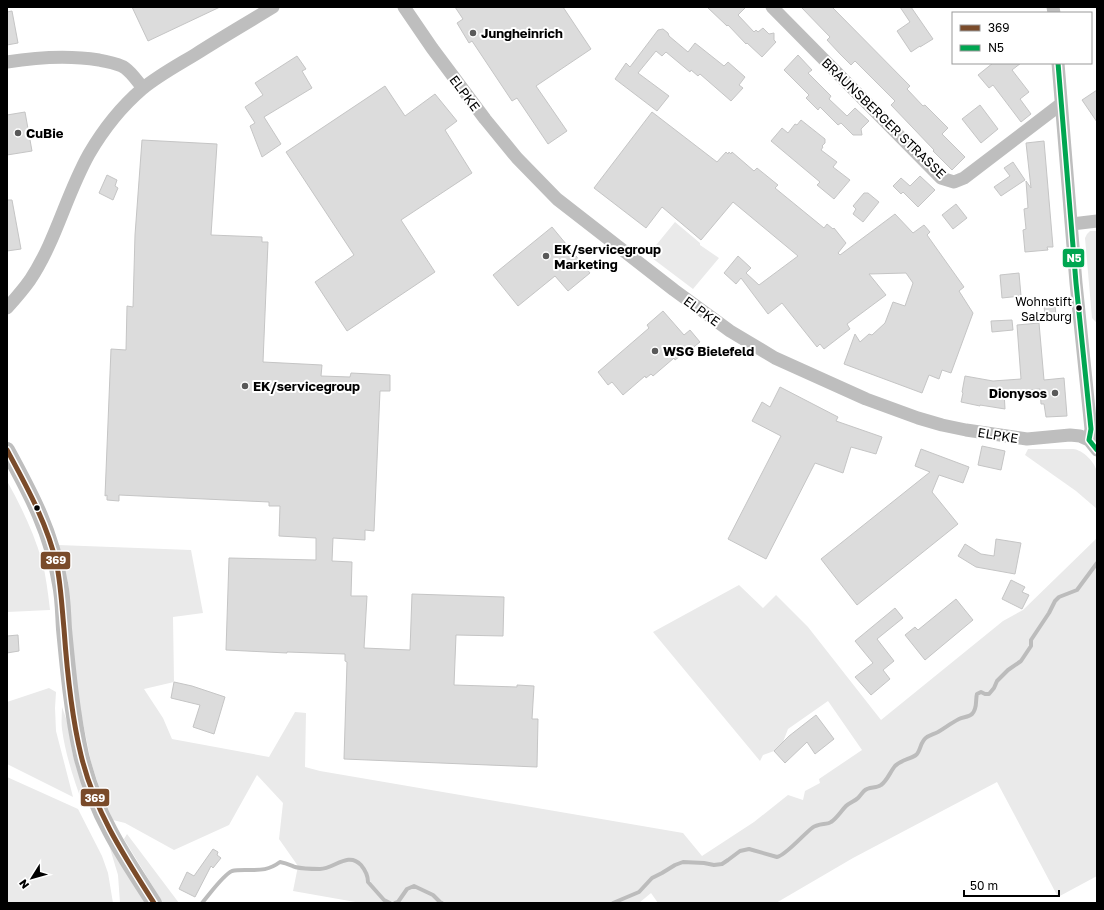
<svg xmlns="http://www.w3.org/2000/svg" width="1104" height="910" viewBox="0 0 1104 910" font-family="'Golos Text',sans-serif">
	<rect width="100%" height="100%" fill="#fff"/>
	<path fill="#eaeaea" d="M 675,222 L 700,243 L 700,245 L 719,258 L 693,289 L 648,255 Z
		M 1090,231 L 1097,231 L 1097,323 L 1092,318 L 1085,238 L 1087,234 Z
		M 1028,449 L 1073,449 C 1083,450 1095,462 1097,472 C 1099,482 1097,499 1097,509 L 1076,491 L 1025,455 Z
		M 7,481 C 21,506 34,533 42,561 C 46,576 48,593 50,610 L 7,612 Z
		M 1097,538 L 1097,876 L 1058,897 L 997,782 L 853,858 L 776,903 L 658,903 L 651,893 L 639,903 L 361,903 L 293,891 L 298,866 L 279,839 L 283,803 L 257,775 L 229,825 L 174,850 L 125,823 L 113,820 L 101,793 L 91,762 L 80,708 L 58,545 L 191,550 L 203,613 L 173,617 L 174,682 L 144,689 L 163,718 L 172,739 L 269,757 L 295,712 L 306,713 L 305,767 L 320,771 L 683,833 L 702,856 L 754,822 L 788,795 L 803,800 L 805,791 L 820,783 L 819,779 L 862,750 L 828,701 L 788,729 L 783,742 L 774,751 L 763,755 L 760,761 L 653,632 L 739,585 L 763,608 L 776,595 L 808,627 L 881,720 L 1003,621 L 1023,610 Z
		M 49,688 L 56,692 L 55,708 L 56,731 L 73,797 L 7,764 L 7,702 Z
		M 62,707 L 67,721 L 73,756 L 87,801 L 82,802 C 74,780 65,753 62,729 C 61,722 62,714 62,707 Z
		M 7,777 L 78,809 L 102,856 L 108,873 L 113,903 L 7,903 Z
		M 127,834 L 179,903 L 163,903 L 124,839 Z
		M 109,845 L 145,903 L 120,903 L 118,875 Z"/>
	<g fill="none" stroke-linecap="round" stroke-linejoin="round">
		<path stroke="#bcbcbc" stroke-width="4" d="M 202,903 C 209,895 223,875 232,871 C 236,870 241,870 245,870 C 259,870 268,871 280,862 C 286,863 290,865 295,867 C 303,869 312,869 320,869 C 334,869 348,851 361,865 C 366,871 368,875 368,882 L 384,900 L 390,903
			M 395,903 L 398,902 L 407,889 L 414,886 L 433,895 L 440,902 L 442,903
			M 613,903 L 639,892 L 652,878 L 662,873 L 675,865 L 683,862 L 704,863 L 714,865 L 722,864 L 728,860 L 740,851 L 749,849 L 777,857 C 785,856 804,834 812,828 C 818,823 827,825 831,822 C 837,818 841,811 846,806 C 849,803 855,801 858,798 C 860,796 862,793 864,791 C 869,786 876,789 881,785 C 887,781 890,772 895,766 C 901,760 910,759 916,755 C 921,751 920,741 927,737 C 930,735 934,734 938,732 C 945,728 951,723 959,719 C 963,717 969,717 972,714 C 978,708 975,700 977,694 L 981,692 L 985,694 L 989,694 L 994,688 L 997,681 L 1008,670 L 1021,661 L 1031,646 L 1031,640 L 1049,613 L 1055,601 L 1059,597 L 1077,590 L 1097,563"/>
	</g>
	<path fill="#dcdcdc" stroke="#c5c5c5" d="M 132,7 L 220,7 L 148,41 Z
		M 455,7 L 563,7 L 591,49 L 536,86 L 567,131 L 548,144 L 517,98 L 512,101 L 472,41 L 469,43 L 457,23 L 463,19 Z
		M 707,7 L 746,7 L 738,15 L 754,32 L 756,30 L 758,32 L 763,28 L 769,34 L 774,33 L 774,40 L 776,42 L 762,57 L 747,43 L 746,44 L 728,25 L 727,26 Z
		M 801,7 L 832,7 L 910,86 L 907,89 L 923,106 L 925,105 L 948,128 L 942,134 L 965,157 L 952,170 L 933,151 L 934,150 L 891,105 L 895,101 L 855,61 L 851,65 L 840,54 L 827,40 L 830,37 Z
		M 900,7 L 911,7 L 933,39 L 920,47 L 920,46 L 911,52 L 897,31 L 910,22 Z
		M 12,11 L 18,43 L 7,45 L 7,12 Z
		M 663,29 L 668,33 L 669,36 L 688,52 L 695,43 L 724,66 L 728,62 L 745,77 L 739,85 L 743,88 L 731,101 L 700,74 L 698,76 L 691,70 L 690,72 L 666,52 L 662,56 L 656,51 L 638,73 L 669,96 L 657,111 L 615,79 L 626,63 L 630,67 L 658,30 Z
		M 798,55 L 812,70 L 808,73 L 831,96 L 829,99 L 847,116 L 855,108 L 869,121 L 861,129 L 862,135 L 853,135 L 841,123 L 838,125 L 820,107 L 818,110 L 806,98 L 809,95 L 784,70 Z
		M 297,56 L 306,69 L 302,71 L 312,88 L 264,117 L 281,144 L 262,157 L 250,126 L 255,123 L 245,107 L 263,95 L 255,83 Z
		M 993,63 L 1021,63 L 1012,70 L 1029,92 L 1020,99 L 1031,114 L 1021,122 L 993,85 L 989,88 L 978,75 Z
		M 385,86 L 405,116 L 435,94 L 457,121 L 445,130 L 472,173 L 401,220 L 435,272 L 347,331 L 315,282 L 354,255 L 286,152 Z
		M 1097,90 L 1097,122 L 1082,100 Z
		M 980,105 L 998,129 L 981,143 L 962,119 Z
		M 25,112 L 32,151 L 7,155 L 7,115 Z
		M 652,112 L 717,162 L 726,152 L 728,154 L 729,152 L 731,154 L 732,152 L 754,171 L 757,168 L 778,185 L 775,188 L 824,228 L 827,224 L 833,229 L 834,228 L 846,243 L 838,253 L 840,255 L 895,214 L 913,233 L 924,225 L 930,232 L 927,235 L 964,287 L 959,291 L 973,313 L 951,373 L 942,370 L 939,379 L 929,375 L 922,393 L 844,364 L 855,334 L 860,342 L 869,334 L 872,335 L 885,323 L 893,302 L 905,306 L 913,283 L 906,273 L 869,274 L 886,295 L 847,324 L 850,329 L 824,349 L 820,344 L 817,347 L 782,303 L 768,314 L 741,278 L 736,284 L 724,273 L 738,256 L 751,268 L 746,273 L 759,285 L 798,256 L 733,202 L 701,240 L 662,207 L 646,228 L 594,188 Z
		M 801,120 L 825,139 L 825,143 L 822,146 L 823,147 L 821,150 L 837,162 L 833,167 L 850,180 L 834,199 L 817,185 L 820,182 L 771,141 L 782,128 L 788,133 L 795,124 L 797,125 Z
		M 142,140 L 217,144 L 211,235 L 262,237 L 262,242 L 268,242 L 263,362 L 322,365 L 321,376 L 350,377 L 351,373 L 390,375 L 390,391 L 380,391 L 374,531 L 365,530 L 365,540 L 333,538 L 332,561 L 352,562 L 351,596 L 367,596 L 364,648 L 410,650 L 412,594 L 504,597 L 503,636 L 456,635 L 454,685 L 517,687 L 517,685 L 534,686 L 532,719 L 538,719 L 537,767 L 344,759 L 347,662 L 345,661 L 345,654 L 287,652 L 287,653 L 226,650 L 229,558 L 316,560 L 316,538 L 279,536 L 280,506 L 269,506 L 269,502 L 119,495 L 119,501 L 107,500 L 107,495 L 105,496 L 111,349 L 126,350 L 127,306 L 133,307 L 135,235 Z
		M 1044,141 L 1053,247 L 1047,247 L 1048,250 L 1025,252 L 1023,230 L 1026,229 L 1024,209 L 1028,208 L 1026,181 L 1031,188 L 1026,143 Z
		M 1013,162 L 1025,180 L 1001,196 L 994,187 L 1010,176 L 1004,168 Z
		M 107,175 L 117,180 L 115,186 L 118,188 L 113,200 L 99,193 Z
		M 920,176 L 935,190 L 918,207 L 903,192 L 901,194 L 893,186 L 901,178 L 910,186 Z
		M 864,193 L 868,193 L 879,202 L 863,222 L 853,214 L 856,209 L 853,206 Z
		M 7,200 L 12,200 L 21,249 L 7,251 Z
		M 956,204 L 967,218 L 953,229 L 942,215 Z
		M 552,227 L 590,273 L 568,291 L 555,276 L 518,306 L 493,275 Z
		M 1019,273 L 1021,296 L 1002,298 L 1000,275 Z
		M 1055,304 L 1056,316 L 1045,317 L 1044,305 Z
		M 663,311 L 684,335 L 690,330 L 700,342 L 685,354 L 684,353 L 675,360 L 674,358 L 653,376 L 651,374 L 646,378 L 645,376 L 623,395 L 612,382 L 608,385 L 598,372 L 649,328 L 647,325 Z
		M 1012,320 L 1013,330 L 992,332 L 991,321 Z
		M 1039,323 L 1044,380 L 1064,378 L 1067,416 L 1046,417 L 1044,404 L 1041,404 L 1040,389 L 1004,392 L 1005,409 L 980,405 L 980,406 L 961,402 L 963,393 L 962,392 L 965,376 L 993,381 L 1021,379 L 1017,325 Z
		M 780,387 L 838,417 L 836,421 L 882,437 L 876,454 L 851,447 L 843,473 L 815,463 L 766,559 L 728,539 L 781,436 L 752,421 L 762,402 L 770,407 Z
		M 982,446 L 1005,451 L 1001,470 L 978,465 Z
		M 921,449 L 969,467 L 963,483 L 939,475 L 932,492 L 958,524 L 857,605 L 821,559 L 930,472 L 915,466 Z
		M 996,539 L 1021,543 L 1015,574 L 976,567 L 958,556 L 965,544 L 981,554 L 994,556 Z
		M 1011,580 L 1025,587 L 1022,592 L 1029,595 L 1022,609 L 1002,599 Z
		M 956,599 L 973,620 L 925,660 L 905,635 L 915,627 L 918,630 Z
		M 895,608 L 903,618 L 877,639 L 894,661 L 883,670 L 890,679 L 871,695 L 855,677 L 873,663 L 855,641 Z
		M 18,635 L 19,651 L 7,653 L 7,636 Z
		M 174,682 L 192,686 L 225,697 L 214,734 L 193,727 L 200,705 L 171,698 Z
		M 816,715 L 834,739 L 815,754 L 807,742 L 785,763 L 774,751 L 789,736 Z
		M 213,849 L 218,852 L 217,855 L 221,858 L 213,868 L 211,866 L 195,897 L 179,889 L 187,872 L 194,876 Z"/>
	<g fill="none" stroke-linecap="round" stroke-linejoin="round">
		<path stroke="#bebebe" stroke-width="13" d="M 404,7 L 432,48 L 485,119 L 517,158 L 557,199 L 674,290 L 730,331 L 775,358 L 866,399 L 918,418 L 942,425 L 966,430 L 1027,439 L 1070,435 L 1080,436 L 1089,440 L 1097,450
			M 772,7 L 941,178 L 954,182 L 964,178 L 1061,104
			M 1053,7 L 1054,13
			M 7,62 C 38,57 68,55 99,60 C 107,62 118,63 125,68 C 132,73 137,81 143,88
			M 1058,63 L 1076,283 L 1091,429 L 1089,440
			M 1072,224 L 1097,221
			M 7,308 C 15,299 23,290 30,280 C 56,241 66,195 89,154 C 103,130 121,107 142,89 C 159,75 178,65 196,54 C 221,38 247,23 273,7"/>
		<path stroke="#bebebe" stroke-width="16" d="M 7,450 C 31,494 52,533 60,584 C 63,598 63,614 64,629 C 68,671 72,713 81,755 C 87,779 98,809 110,831 C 123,856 139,879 154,903"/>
		<g stroke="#fff" stroke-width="8">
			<path id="bus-1" d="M 7,450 C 27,487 48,525 57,566 C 61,587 62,608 64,629 C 67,671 71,714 81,755 C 94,810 124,856 154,903"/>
		</g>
		<g stroke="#fff" stroke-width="8">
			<path id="bus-2" d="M 1058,63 L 1076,283 L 1091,429 L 1089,440 L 1097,450"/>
		</g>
		<use href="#bus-1" stroke="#7a4b2a" stroke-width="5"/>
		<use href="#bus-2" stroke="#00a651" stroke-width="5"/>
	</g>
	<g fill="#595959" stroke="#fff" stroke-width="1.5">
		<circle cx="473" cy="33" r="4"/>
		<circle cx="18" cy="133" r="4"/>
		<circle cx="546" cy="256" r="4"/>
		<circle cx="655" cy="351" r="4"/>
		<circle cx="245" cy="386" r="4"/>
		<circle cx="1055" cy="393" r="4"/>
	</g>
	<g fill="#000" stroke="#fff" stroke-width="1.5">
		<circle cx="1079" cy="308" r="3.5"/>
		<circle cx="37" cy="508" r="3.5"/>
	</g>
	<g text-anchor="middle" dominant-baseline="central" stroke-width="4" stroke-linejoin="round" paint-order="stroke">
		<g font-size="12" fill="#000" stroke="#fff" text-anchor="end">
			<text x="1072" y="301">Wohnstift<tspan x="1072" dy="15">Salzburg</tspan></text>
		</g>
		<g font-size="13" font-weight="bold" fill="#000" stroke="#fff" text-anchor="start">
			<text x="481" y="33">Jungheinrich</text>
			<text x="26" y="133">CuBie</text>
			<text x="554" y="249">EK/servicegroup<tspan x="554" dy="15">Marketing</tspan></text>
			<text x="663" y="351">WSG Bielefeld</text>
			<text x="253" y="386">EK/servicegroup</text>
			<text x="1047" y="393" text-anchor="end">Dionysos</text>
		</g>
		<g font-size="13" fill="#000" stroke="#fff">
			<text transform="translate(465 93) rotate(53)">ELPKE</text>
			<text transform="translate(884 118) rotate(44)">BRAUNSBERGER STRASSE</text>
			<text transform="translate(702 311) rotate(36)">ELPKE</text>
			<text transform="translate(998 435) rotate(9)">ELPKE</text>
		</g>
	</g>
	<g stroke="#fff" stroke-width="1.5">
		<rect x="1062" y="248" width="23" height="20" rx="4" fill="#00a651"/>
		<rect x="40" y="551" width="31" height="19" rx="4" fill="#7a4b2a"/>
		<rect x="80" y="788" width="30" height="19" rx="4" fill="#7a4b2a"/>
	</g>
	<g font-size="11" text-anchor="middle" font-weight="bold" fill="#fff">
		<text x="1074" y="262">N5</text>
		<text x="56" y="564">369</text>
		<text x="95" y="802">369</text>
	</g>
	<rect width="1104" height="910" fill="none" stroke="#000000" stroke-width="16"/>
	<rect x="952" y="12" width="140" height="52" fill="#ffffff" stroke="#999999"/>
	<rect x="960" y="25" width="20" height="6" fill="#7a4b2a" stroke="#999999"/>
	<text x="988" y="32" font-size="12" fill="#000000">369</text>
	<rect x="960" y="45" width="20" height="6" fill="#00a651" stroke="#999999"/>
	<text x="988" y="52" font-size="12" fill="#000000">N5</text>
	<g transform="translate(32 878) rotate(233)" stroke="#ffffff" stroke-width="3" paint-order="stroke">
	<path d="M0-3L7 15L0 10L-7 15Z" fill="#000000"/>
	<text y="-6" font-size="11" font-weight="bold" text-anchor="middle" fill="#000000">N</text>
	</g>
	<path d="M964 890v6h95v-6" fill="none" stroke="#000000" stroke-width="2"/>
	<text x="970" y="890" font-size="12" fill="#000000" stroke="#ffffff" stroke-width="3" paint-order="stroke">50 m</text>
</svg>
